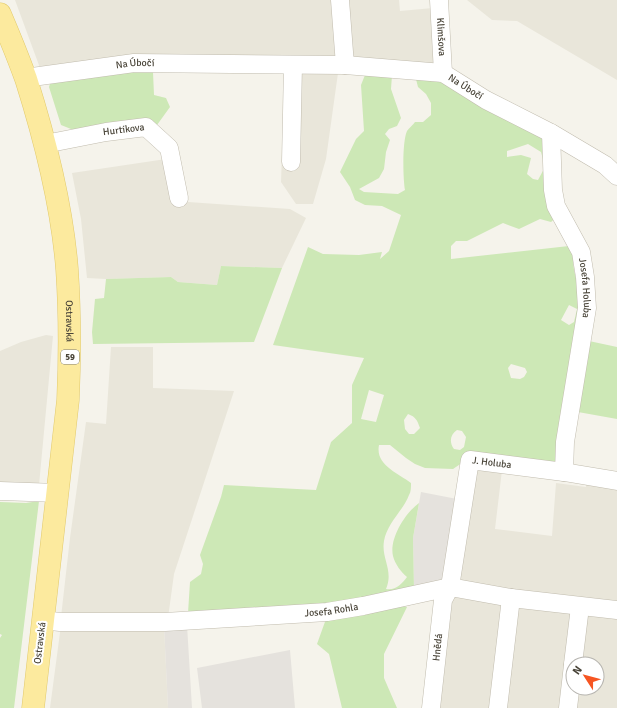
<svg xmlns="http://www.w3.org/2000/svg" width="617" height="708" viewBox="0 0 617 708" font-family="Signika,sans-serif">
	<rect width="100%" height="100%" fill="#f5f3eb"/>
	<path fill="#e9e6da" d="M 15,0 L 331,0 L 337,62 L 40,68 Z
		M 347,0 L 399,0 L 400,11 L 433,8 L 438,64 L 351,61 Z
		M 467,0 L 617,0 L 617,80 L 517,21 L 492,20 Z
		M 285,71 L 338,73 L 326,159 L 313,204 L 296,204 L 281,182 Z
		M 166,159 L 174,201 L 290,209 L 306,218 L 282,268 L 221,266 L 217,285 L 178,282 L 171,277 L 106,279 L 87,278 L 81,219 L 72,173 Z
		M 46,335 L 53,336 L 39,485 L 0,482 L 0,351 L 21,342 Z
		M 111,347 L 153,347 L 153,388 L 234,391 L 174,574 L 168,618 L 61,617 L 70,538 L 86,422 L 106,424 Z
		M 474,467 L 502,470 L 495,529 L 552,536 L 556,483 L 586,487 L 586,481 L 617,485 L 617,602 L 457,583 Z
		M 449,594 L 506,603 L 493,708 L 433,708 Z
		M 516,603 L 576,611 L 562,708 L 503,708 Z
		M 617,614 L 617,708 L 575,708 L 577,688 L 597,688 L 597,664 L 581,664 L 587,615 Z
		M 61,625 L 164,626 L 168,708 L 50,708 Z"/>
	<path fill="#e5e2dd" d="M 421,492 L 457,499 L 445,578 L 414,589 L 413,538 Z
		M 187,625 L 192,708 L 168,708 L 164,626 Z
		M 290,650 L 295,708 L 202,708 L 197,668 Z"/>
	<path fill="#cde8b6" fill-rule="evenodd" d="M 132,67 L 153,72 L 154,95 L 166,98 L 170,107 L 157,125 L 145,120 L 80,130 L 71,129 L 61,125 L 49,87 L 52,77 Z
		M 365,75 L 392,75 L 391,89 L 401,118 L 397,126 L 389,129 L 385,134 L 390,140 L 386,152 L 384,169 L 379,178 L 359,189 L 364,192 L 398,194 L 405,190 C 403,179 402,142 407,131 C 409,128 413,125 415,122 L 423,122 L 431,115 L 431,103 L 426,94 L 418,87 L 415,75 L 438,81 L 464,93 L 543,138 L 558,216 L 551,222 L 540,219 L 519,229 L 503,223 L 467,241 L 456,241 L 451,246 L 451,259 L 569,246 L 573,251 C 572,267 576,281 582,295 L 560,419 L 560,424 L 556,462 L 550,465 L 472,456 L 453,469 L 425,468 L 415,464 L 406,458 L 390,445 L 379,445 C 375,465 398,473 411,483 C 411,487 411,492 409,495 C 403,511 387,523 384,541 C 381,559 394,570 386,589 C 395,591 402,584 407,577 C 401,572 395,564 393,556 C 389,539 405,513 419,503 L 413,538 L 414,589 L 335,607 L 188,613 L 190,582 L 201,574 L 203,564 L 200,555 L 221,497 L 224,485 L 316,490 L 331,442 L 352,423 L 352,385 L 364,358 L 273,345 L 308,247 L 323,254 L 359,255 L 382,252 L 380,259 L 389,251 L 401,215 L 382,206 L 365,205 L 355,200 L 350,187 L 340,172 L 356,139 L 364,131 L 361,85 ZM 528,144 L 541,152 L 545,167 L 538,180 L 533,179 L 527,174 L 531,158 L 521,155 L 507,157 L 507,151 ZM 569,305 L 577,309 L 574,322 L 569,325 L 561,320 ZM 511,364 L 525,368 L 527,372 L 524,377 L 520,379 L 511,378 L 508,368 ZM 369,390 L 384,395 L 376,422 L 361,419 ZM 408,414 C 416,417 417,420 420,428 L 414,434 L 409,434 L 405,429 L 404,420 ZM 457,430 L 462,431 L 466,437 L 464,447 L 460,450 L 454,449 C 449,442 450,435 457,430 Z
		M 221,266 L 282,268 L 254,342 L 93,344 L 92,332 L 95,299 L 104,298 L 106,279 L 171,277 L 178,282 L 217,285 Z
		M 589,341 L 617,347 L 617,419 L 578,412 Z
		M 39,501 L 14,708 L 0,708 L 0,638 L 2,635 L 0,634 L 0,502 L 26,503 Z
		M 403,606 L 407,607 L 384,654 L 384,678 L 397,708 L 342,708 L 329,654 L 317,644 L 326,619 Z"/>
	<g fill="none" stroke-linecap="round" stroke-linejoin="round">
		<g stroke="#c1bcae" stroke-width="19">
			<g id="minor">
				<path d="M 340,0 L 345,65"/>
				<path id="s1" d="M 439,0 L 443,73"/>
				<path id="s2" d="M 25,78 L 134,63 L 345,65 L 443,73 L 486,100 L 551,133 L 605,165 L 617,176"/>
				<path id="s3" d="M 551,133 L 553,190 L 556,206 L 581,252 L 585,277 L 587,308 L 565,442 L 564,472"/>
				<path id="s4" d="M 45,144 L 106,132 L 146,127 L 169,148 L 179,198"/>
				<path d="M 291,162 L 293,65"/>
				<path d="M 0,491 L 58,493"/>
				<path id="s5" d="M 42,620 L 60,622 L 165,622 L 327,612 L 363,606 L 450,587 L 511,598 L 617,610"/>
				<path d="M 573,664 L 580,607"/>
				<path id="s6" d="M 431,708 L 443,600 L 450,587 L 470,460 L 564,472 L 617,481"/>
				<path d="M 498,708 L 511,598"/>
				<path d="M 568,708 L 573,665"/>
			</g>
		</g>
		<g stroke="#e2ca6c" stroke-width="23">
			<g id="major">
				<path id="s7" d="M 0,14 C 9,35 18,57 26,79 C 45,139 62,206 67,269 C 70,313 70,356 68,400 L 33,708"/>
			</g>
		</g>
		<use href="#minor" stroke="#fff" stroke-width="18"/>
		<use href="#major" stroke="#fcea9e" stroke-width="22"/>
	</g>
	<g text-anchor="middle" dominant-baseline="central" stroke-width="4" stroke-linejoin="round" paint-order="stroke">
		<rect fill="#fff" stroke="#807d74" stroke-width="1" x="61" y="350" width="18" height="14" rx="3"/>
		<g font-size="9" font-weight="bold" fill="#4a4539">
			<text x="70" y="357">59</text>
		</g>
		<g font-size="10" fill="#4a4539" stroke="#fff">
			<text stroke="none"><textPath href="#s1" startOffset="37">Klimšova</textPath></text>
			<text stroke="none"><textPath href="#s2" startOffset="111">Na Úbočí</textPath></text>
			<text stroke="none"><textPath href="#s2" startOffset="446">Na Úbočí</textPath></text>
			<text stroke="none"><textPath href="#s4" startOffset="80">Hurtíkova</textPath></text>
			<text stroke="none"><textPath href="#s3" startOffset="162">Josefa Holuba</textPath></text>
			<text stroke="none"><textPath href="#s7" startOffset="317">Ostravská</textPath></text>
			<text stroke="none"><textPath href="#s6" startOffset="274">J. Holuba</textPath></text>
			<text stroke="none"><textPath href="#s5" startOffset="290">Josefa Rohla</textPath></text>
			<text transform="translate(40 643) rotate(-83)">Ostravská</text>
			<text stroke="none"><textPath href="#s6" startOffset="61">Hnědá</textPath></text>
		</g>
	</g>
	<g transform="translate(585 676) rotate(306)"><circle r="19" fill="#ffffff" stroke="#b7b5b0"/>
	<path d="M0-3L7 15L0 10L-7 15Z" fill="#f65522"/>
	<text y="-6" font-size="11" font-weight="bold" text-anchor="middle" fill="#4a4539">N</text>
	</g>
</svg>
